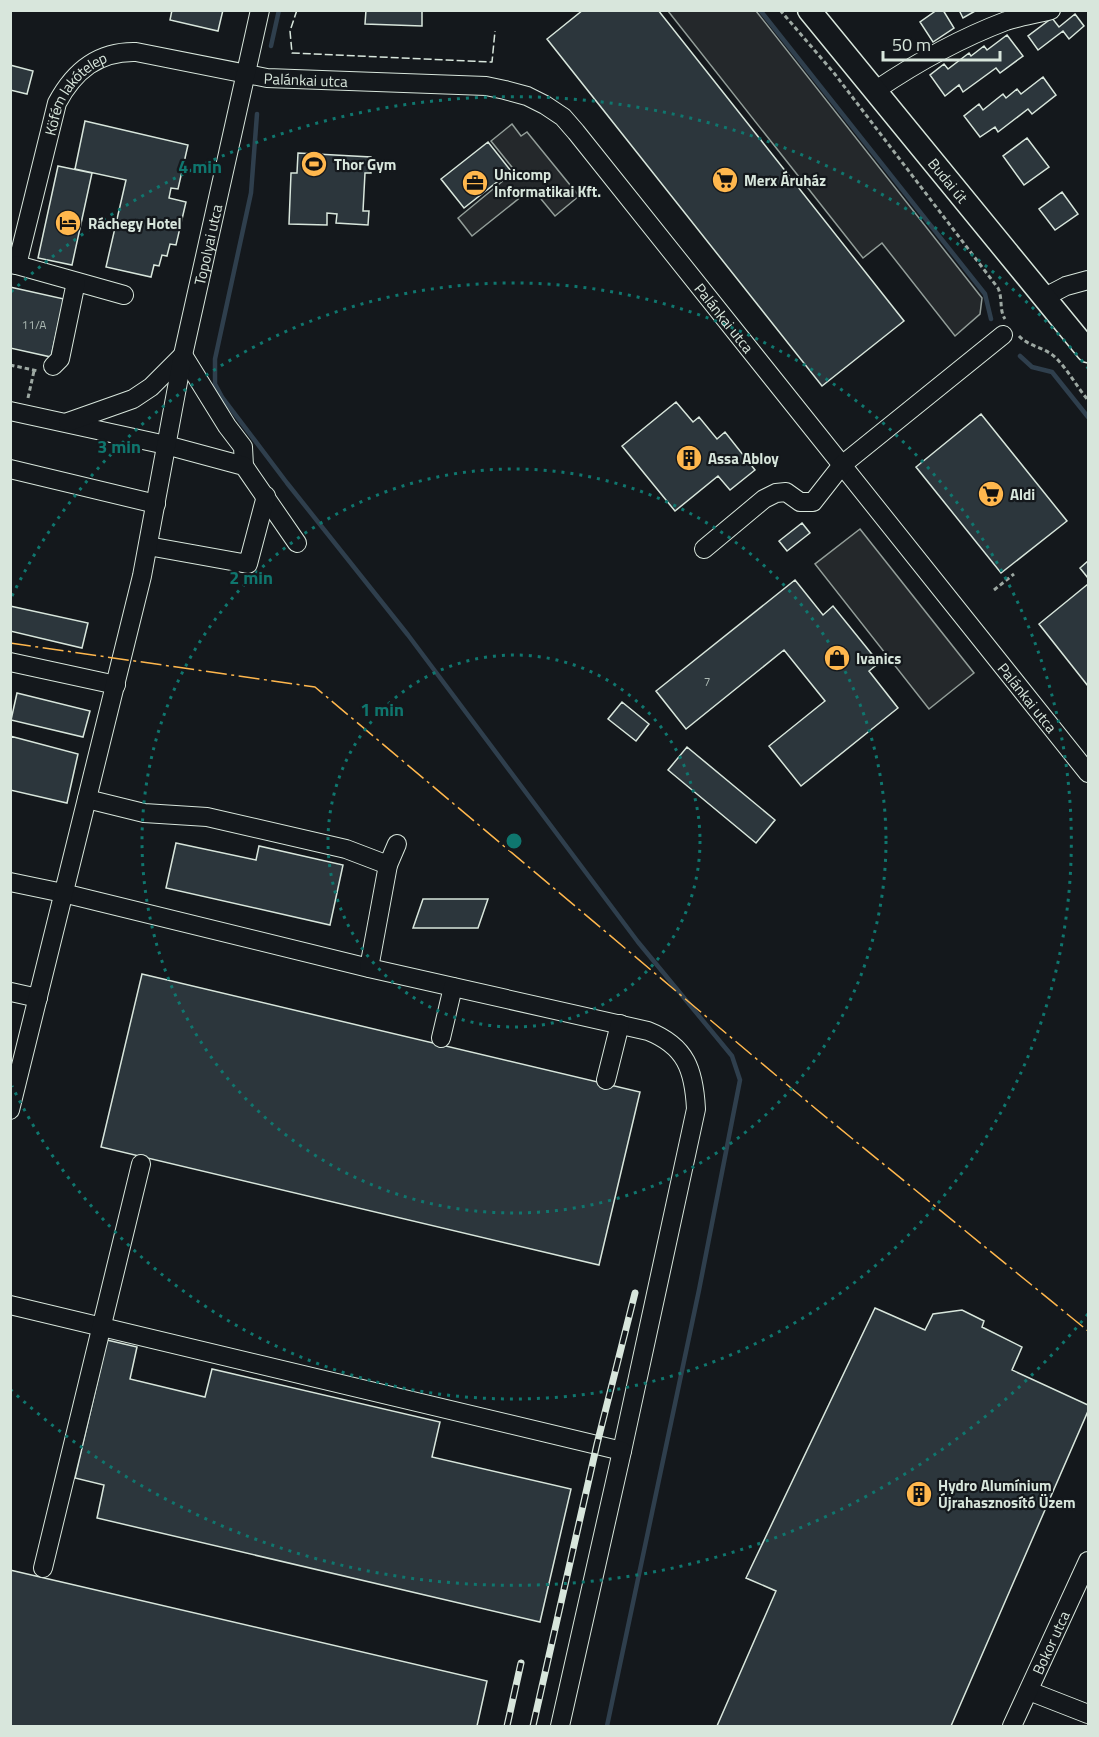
<svg xmlns="http://www.w3.org/2000/svg" width="1099" height="1737" viewBox="0 0 1099 1737" font-family="'Titillium Web',sans-serif">
	<rect width="100%" height="100%" fill="#14181c"/>
	<path fill="#24282b" stroke="#939e99" stroke-width="1.5" d="M 668,11 L 756,11 L 982,298 L 980,314 L 955,336 L 882,243 L 863,258 Z
		M 512,124 L 521,136 L 527,132 L 579,196 L 555,216 L 532,188 L 472,236 L 458,218 L 515,171 L 491,141 Z
		M 860,529 L 974,673 L 929,709 L 815,564 Z"/>
	<g fill="none" stroke-linecap="round" stroke-linejoin="round">
		<path stroke="#2f3f4d" stroke-width="4.5" d="M 760,10 L 985,294 L 991,319
			M 271,46 L 279,10
			M 257,114 L 251,193 L 215,359 L 215,384 L 222,397 L 287,483 L 408,635 L 638,942 L 732,1056 L 740,1080 L 699,1290 L 607,1726
			M 1020,356 L 1032,367 L 1052,372 L 1088,417"/>
	</g>
	<path fill="#2c363c" stroke="#d8e6dc" stroke-width="1.5" d="M 172,10 L 223,10 L 218,31 L 170,20 Z
		M 366,10 L 422,10 L 422,26 L 365,24 Z
		M 583,10 L 658,10 L 904,321 L 822,386 L 547,39 Z
		M 937,10 L 943,10 L 954,28 L 933,42 L 920,22 Z
		M 959,10 L 977,10 L 963,18 Z
		M 1075,14 L 1084,26 L 1069,39 L 1063,31 L 1038,50 L 1028,36 L 1052,18 L 1059,27 Z
		M 1007,35 L 1023,56 L 1000,73 L 996,68 L 963,92 L 959,85 L 945,96 L 930,75 L 944,64 L 948,69 L 969,53 L 971,56 L 984,46 L 987,50 Z
		M 10,65 L 33,71 L 27,94 L 10,90 Z
		M 1043,77 L 1056,95 L 1032,114 L 1028,109 L 998,132 L 995,127 L 980,137 L 964,116 L 979,104 L 983,110 L 1003,94 L 1006,98 L 1017,89 L 1021,94 Z
		M 85,121 L 188,145 L 178,189 L 171,188 L 169,198 L 186,202 L 176,245 L 170,244 L 167,256 L 162,255 L 159,266 L 154,265 L 151,277 L 106,267 L 126,180 L 75,169 Z
		M 1027,138 L 1049,167 L 1024,185 L 1003,156 Z
		M 488,142 L 511,171 L 464,208 L 441,179 Z
		M 298,153 L 371,157 L 371,173 L 365,173 L 363,211 L 369,211 L 368,225 L 336,223 L 337,214 L 327,213 L 327,225 L 289,224 L 291,173 L 297,173 Z
		M 58,166 L 92,173 L 72,265 L 38,258 Z
		M 1062,192 L 1078,214 L 1055,230 L 1039,209 Z
		M 10,287 L 64,299 L 51,357 L 10,348 Z
		M 676,402 L 693,422 L 699,417 L 717,439 L 725,432 L 755,470 L 730,490 L 718,476 L 675,511 L 622,446 Z
		M 981,414 L 1067,521 L 1001,573 L 916,467 Z
		M 802,523 L 810,533 L 787,551 L 779,541 Z
		M 1088,561 L 1088,578 L 1080,568 Z
		M 795,580 L 823,615 L 833,606 L 879,663 L 869,671 L 898,708 L 801,786 L 769,746 L 825,701 L 784,650 L 686,729 L 656,691 Z
		M 1088,584 L 1088,686 L 1039,624 Z
		M 10,606 L 88,623 L 82,648 L 10,631 Z
		M 17,693 L 90,711 L 83,737 L 11,720 Z
		M 622,702 L 649,724 L 636,741 L 608,719 Z
		M 10,736 L 78,754 L 67,803 L 10,790 Z
		M 687,747 L 775,820 L 756,843 L 668,770 Z
		M 176,843 L 256,860 L 259,846 L 343,865 L 330,925 L 166,888 Z
		M 423,899 L 488,899 L 478,928 L 413,928 Z
		M 142,974 L 640,1092 L 599,1265 L 101,1147 Z
		M 875,1308 L 925,1330 L 933,1314 L 962,1310 L 984,1321 L 982,1327 L 1022,1347 L 1012,1370 L 1088,1405 L 1088,1411 L 951,1726 L 717,1726 L 776,1591 L 746,1578 Z
		M 107,1340 L 137,1347 L 130,1379 L 205,1397 L 212,1369 L 440,1422 L 432,1457 L 571,1489 L 540,1622 L 97,1518 L 104,1485 L 75,1478 Z
		M 10,1570 L 487,1681 L 477,1726 L 10,1726 Z"/>
	<g fill="none" stroke-linecap="round" stroke-linejoin="round">
		<g stroke="#d8e6dc" stroke-width="20">
			<g id="minor">
				<path d="M 876,90 C 916,63 961,38 1006,21 C 1021,16 1036,14 1051,10"/>
				<path id="s1" d="M 10,264 L 17,265 L 57,103 C 74,71 98,51 136,52 L 267,78 L 486,86 L 505,90 L 527,96 L 545,105 L 563,117 L 576,132 L 1088,773"/>
				<path d="M 17,265 L 124,295"/>
				<path d="M 1045,297 L 1066,286 L 1088,280"/>
				<path d="M 183,355 L 227,426 L 243,447 L 244,466"/>
				<path d="M 53,366 L 60,359 L 76,282"/>
				<path d="M 10,411 L 166,445 L 244,466 L 297,543"/>
				<path d="M 68,422 L 133,399 L 151,387 L 183,355"/>
				<path d="M 10,469 L 156,504"/>
				<path d="M 148,546 L 248,564 L 266,496"/>
				<path d="M 704,549 L 764,499 L 776,493 L 786,492 L 800,502 L 813,502 L 842,465 L 1003,335"/>
				<path d="M 10,662 L 116,685"/>
				<path d="M 87,799 L 144,813 L 207,817 L 346,849 L 388,865"/>
				<path d="M 10,882 L 63,893 L 369,968 L 648,1031 C 686,1046 694,1070 696,1109 L 622,1451 L 560,1726"/>
				<path d="M 369,968 L 388,865 L 397,844"/>
				<path d="M 11,992 L 38,998"/>
				<path d="M 441,1038 L 453,987"/>
				<path d="M 606,1080 L 620,1024"/>
				<path id="s2" d="M 10,1110 L 142,576 L 183,355 L 260,10"/>
				<path d="M 10,1305 L 622,1451"/>
				<path d="M 43,1568 L 141,1164"/>
				<path d="M 1029,1691 L 1088,1714"/>
				<path id="s3" d="M 1012,1726 L 1088,1561"/>
			</g>
		</g>
		<g stroke="#d8e6dc" stroke-width="25">
			<g id="major">
				<path id="s4" d="M 809,10 L 1088,351"/>
			</g>
		</g>
		<path stroke="#9da8a2" stroke-width="3" stroke-dasharray="4.5 3" stroke-linecap="butt" d="M 780,10 L 834,73 L 998,288 C 1003,299 999,310 1005,319
			M 1019,336 C 1029,347 1045,347 1056,358 C 1068,370 1077,387 1088,400
			M 10,365 L 38,371
			M 28,398 L 34,371
			M 994,590 L 1014,574"/>
		<use href="#minor" stroke="#14181c" stroke-width="18"/>
		<use href="#major" stroke="#14181c" stroke-width="22"/>
		<g stroke="#d8e6dc" stroke-width="7">
			<path id="rail" d="M 507,1726 L 521,1663
				M 533,1726 L 597,1444 L 635,1293"/>
		</g>
		<use href="#rail" stroke="#14181c" stroke-width="4.5" stroke-dasharray="14" stroke-linecap="butt"/>
		<path stroke="#d8e6dc" stroke-width="1.5" stroke-dasharray="8 3" stroke-linecap="butt" d="M 297,10 L 290,31 L 292,53 L 492,62 L 495,31"/>
		<path stroke="#ffb74d" stroke-width="1.5" stroke-dasharray="21 4.5 3 4.5" stroke-linecap="butt" d="M 10,643 L 315,687 L 816,1109 L 1088,1331"/>
	</g>
	<g fill="none" stroke="#0f766e" stroke-width="3" stroke-dasharray="3 6">
		<circle cx="514" cy="841" r="186"/>
		<circle cx="514" cy="841" r="372"/>
		<path d="M12 596A558 558 0 1 1 12 1086"/>
		<path d="M1088 1314A744 744 0 0 1 11 1390M11 292A744 744 0 0 1 1088 368"/>
	</g>
	<defs>
		<g id="stadium-disc" transform="scale(1.35)"><circle r="9.5" fill="#ffb74d" stroke="#14181c"/><path d="M0-5a6.5 5 0 1 0 0 10a6.5 5 0 1 0 0-10ZM-3.5-1.8h7v3.6h-7Z" fill="#111"/></g>
		<g id="supermarket-disc" transform="scale(1.35)"><circle r="9.5" fill="#ffb74d" stroke="#14181c"/><path d="M-6-5.5h2.5l.6 2H6L4.5 2H-2.5L-4.4-4H-6ZM-1.5 3.2a1.3 1.3 0 1 0 .1 0ZM3 3.2a1.3 1.3 0 1 0 .1 0Z" fill="#111"/></g>
		<g id="office-disc" transform="scale(1.35)"><circle r="9.5" fill="#ffb74d" stroke="#14181c"/><path d="M-6-3h4V-5.5h4V-3h4V5H-6ZM-1-4.5V-3h2v-1.5ZM-6 0V1H6V0Z" fill="#111"/></g>
		<g id="hotel-disc" transform="scale(1.35)"><circle r="9.5" fill="#ffb74d" stroke="#14181c"/><path d="M-6-4.5h1.5V1H6V5H4.5V3h-9V5H-6ZM-4 0a1.8 1.8 0 1 1 3.6 0ZM.5 0V-2.5h3Q6-2.5 6 0Z" fill="#111"/></g>
		<g id="building-disc" transform="scale(1.35)"><circle r="9.5" fill="#ffb74d" stroke="#14181c"/><path d="M-4-6H4V6H1V3H-1V6H-4ZM-2.5-4.3h1.7v1.8h-1.7ZM.8-4.3h1.7v1.8H.8ZM-2.5-1h1.7V.8h-1.7ZM.8-1h1.7V.8H.8Z" fill="#111"/></g>
		<g id="shop-disc" transform="scale(1.35)"><circle r="9.5" fill="#ffb74d" stroke="#14181c"/><path d="M-5-2.5h2.3a2.7 3.5 0 0 1 5.4 0H5L5.5 6h-11ZM-1.5-2.5h3a1.5 2.3 0 0 0-3 0Z" fill="#111"/></g>
	</defs>
	<g fill-rule="evenodd">
		<use href="#stadium-disc" x="314" y="164"/>
		<use href="#supermarket-disc" x="725" y="180"/>
		<use href="#office-disc" x="475" y="183"/>
		<use href="#hotel-disc" x="68" y="223"/>
		<use href="#building-disc" x="689" y="458"/>
		<use href="#supermarket-disc" x="991" y="494"/>
		<use href="#shop-disc" x="837" y="658"/>
		<use href="#building-disc" x="919" y="1494"/>
	</g>
	<g text-anchor="middle" dominant-baseline="central" stroke-width="4.5" stroke-linejoin="round" paint-order="stroke">
		<g font-size="12" fill="#adbab4">
			<text x="34" y="324">11/A</text>
			<text x="707" y="681">7</text>
		</g>
		<g font-size="15" fill="#d8e6dc" stroke="#14181c">
			<text stroke="none"><textPath href="#s1" startOffset="446">Palánkai utca</textPath></text>
			<text stroke="none"><textPath href="#s1" startOffset="192">Köfém lakótelep</textPath></text>
			<text stroke="none"><textPath href="#s4" startOffset="220">Budai út</textPath></text>
			<text stroke="none"><textPath href="#s2" startOffset="888">Topolyai utca</textPath></text>
			<text stroke="none"><textPath href="#s1" startOffset="968">Palánkai utca</textPath></text>
			<text stroke="none"><textPath href="#s1" startOffset="1454">Palánkai utca</textPath></text>
			<text stroke="none"><textPath href="#s3" startOffset="92">Bokor utca</textPath></text>
		</g>
		<g font-size="15" font-weight="bold" fill="#d8e6dc" stroke="#14181c" text-anchor="start">
			<text x="334" y="164">Thor Gym</text>
			<text x="494" y="174">Unicomp<tspan x="494" dy="17">Informatikai Kft.</tspan></text>
			<text x="744" y="180">Merx Áruház</text>
			<text x="88" y="223">Ráchegy Hotel</text>
			<text x="708" y="458">Assa Abloy</text>
			<text x="1010" y="494">Aldi</text>
			<text x="856" y="658">Ivanics</text>
			<text x="938" y="1485">Hydro Alumínium<tspan x="938" dy="17">Újrahasznosító Üzem</tspan></text>
		</g>
	</g>
	<circle cx="514" cy="841" r="9" fill="#0f766e" stroke="#14181c" stroke-width="3"/>
	<g font-size="18" text-anchor="middle" font-weight="bold" fill="#0f766e" stroke="#14181c" stroke-width="4.5" stroke-linejoin="round" paint-order="stroke">
		<text x="200" y="173">4 min</text>
		<text x="119" y="453">3 min</text>
		<text x="251" y="584">2 min</text>
		<text x="382" y="716">1 min</text>
	</g>
	<rect width="1099" height="1737" fill="none" stroke="#d8e6dc" stroke-width="24"/>
	<path d="M883 51v9h117v-9" fill="none" stroke="#d8e6dc" stroke-width="3"/>
	<text x="892" y="51" font-size="18" fill="#d8e6dc" stroke="#14181c" stroke-width="4.5" paint-order="stroke">50 m</text>
</svg>
